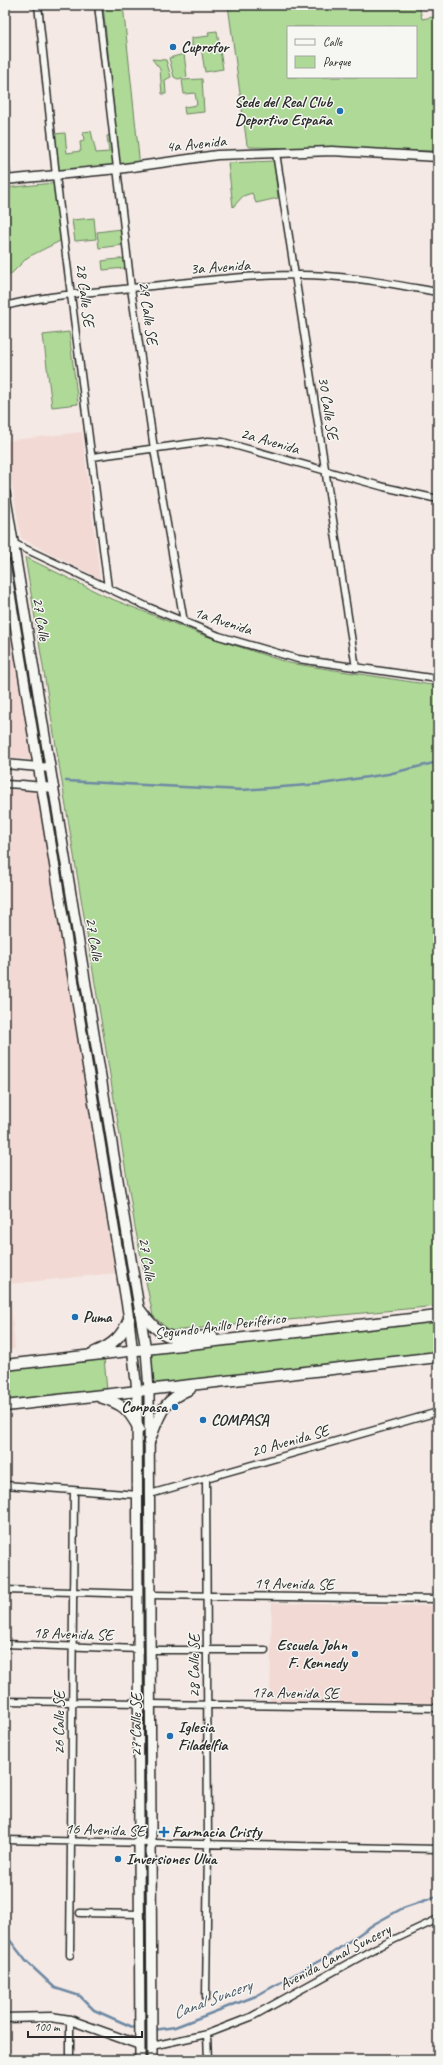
<svg xmlns="http://www.w3.org/2000/svg" width="443" height="2065" viewBox="0 0 443 2065" font-family="Caveat,sans-serif">
	<rect width="100%" height="100%" fill="#f4e9e4"/>
	<filter id="ink" filterUnits="userSpaceOnUse"><feTurbulence type="fractalNoise" baseFrequency=".025" numOctaves="2"/><feDisplacementMap in="SourceGraphic" scale="8" xChannelSelector="R" yChannelSelector="G"/><feConvolveMatrix kernelMatrix="1 2 1 2 8 2 1 2 1" color-interpolation-filters="sRGB"/></filter>
	<g filter="url(#ink)">
		<path fill="#f2d9d4" d="M 82,432 L 100,579 L 21,538 L 5,441 Z
			M 5,597 L 32,760 L 5,757 Z
			M 5,789 L 37,791 L 115,1273 L 9,1284 L 15,1349 L 5,1350 Z
			M 272,1603 L 438,1606 L 438,1703 L 270,1701 Z"/>
		<path fill="#aed997" stroke="#6c8261" fill-rule="evenodd" d="M 103,5 L 123,5 L 140,167 L 59,176 L 54,134 L 65,133 L 67,153 L 81,151 L 80,142 L 84,141 L 83,132 L 91,131 L 96,153 L 109,152 L 107,136 L 110,135 L 109,129 L 115,128 L 119,159 Z
			M 228,5 L 419,5 L 422,19 L 438,16 L 438,151 L 250,147 L 247,145 ZM 288,27 L 416,27 L 416,77 L 288,77 Z
			M 217,31 L 223,69 L 205,72 L 201,47 L 192,48 L 192,38 L 209,36 L 208,32 Z
			M 184,54 L 187,77 L 178,79 L 174,77 L 169,58 Z
			M 152,59 L 166,60 L 171,77 L 165,80 L 166,94 L 162,94 L 160,69 Z
			M 202,79 L 204,112 L 185,114 L 184,107 L 197,105 L 195,93 L 184,94 L 182,80 Z
			M 274,161 L 278,198 L 256,203 L 252,193 L 243,196 L 233,207 L 228,163 Z
			M 53,183 L 62,240 L 28,257 L 5,280 L 5,188 Z
			M 94,218 L 96,239 L 75,241 L 72,220 Z
			M 121,229 L 123,245 L 99,248 L 97,232 Z
			M 125,258 L 126,268 L 103,270 L 102,261 Z
			M 69,332 L 78,404 L 52,407 L 43,335 Z
			M 25,557 L 107,597 L 203,635 L 289,663 L 438,686 L 438,1306 L 170,1331 L 153,1316 L 135,1227 Z
			M 438,1320 L 438,1355 L 150,1389 L 147,1351 Z
			M 104,1358 L 107,1391 L 5,1402 L 5,1369 Z"/>
		<g fill="none" stroke-linecap="round" stroke-linejoin="round">
			<path stroke="#6e89a4" stroke-width="2.5" d="M 66,781 L 242,790 L 321,784 L 388,774 L 438,762
				M 5,1934 L 26,1961 L 55,1988 L 80,1996 L 94,2010 L 137,2029
				M 154,2030 L 175,2027 L 256,1996 L 328,1956 L 374,1924 L 403,1908 L 438,1896"/>
			<g stroke="#2b2b2b" stroke-width="9">
				<path id="minor" d="M 38,5 L 56,176 L 108,588
					M 98,5 L 131,288 L 154,449 L 184,622
					M 276,153 L 356,668
					M 5,162 L 7,180
					M 5,306 C 46,295 88,293 131,288 C 185,283 240,275 294,275 C 342,274 391,284 438,292
					M 92,457 L 208,441 L 223,442 L 384,487 L 438,499
					M 13,543 L 148,607 L 219,636 L 298,659 L 438,679
					M 5,784 L 22,785
					M 206,1478 L 208,1846 L 206,1997
					M 5,1485 L 139,1495
					M 150,1494 L 438,1412
					M 5,1590 L 139,1594
					M 150,1595 L 438,1599
					M 5,1644 L 139,1649
					M 150,1650 L 265,1650
					M 5,1701 L 139,1703
					M 151,1704 L 438,1708
					M 5,1840 L 438,1849
					M 80,1913 L 140,1914
					M 70,1955 L 74,1491
					M 70,2020 L 70,2060
					M 207,2034 L 208,2060
					M 152,2046 L 207,2034 L 251,2017 L 376,1948 L 438,1919"/>
			</g>
			<g stroke="#2b2b2b" stroke-width="11">
				<path id="tertiary" d="M 5,180 L 118,169 L 217,155 L 332,151 L 438,157
					M 5,764 L 50,768
					M 22,785 L 54,788
					M 5,2018 L 51,2017 L 70,2020 L 140,2045"/>
			</g>
			<g stroke="#2b2b2b" stroke-width="12">
				<path id="secondary" d="M 5,493 L 146,1350 L 149,1390 L 152,2060
					M 5,563 L 129,1319 L 137,1391 L 140,2060"/>
			</g>
			<g stroke="#2b2b2b" stroke-width="13">
				<path id="primary" d="M 140,1310 C 165,1344 173,1338 212,1336
					M 95,1352 C 113,1345 122,1336 129,1319
					M 5,1365 L 438,1316
					M 100,1397 C 122,1404 128,1408 139,1429
					M 5,1406 L 438,1357
					M 149,1442 C 160,1415 161,1401 190,1389"/>
			</g>
			<use href="#minor" stroke="#f6f6f2" stroke-width="6"/>
			<use href="#tertiary" stroke="#f6f6f2" stroke-width="8"/>
			<use href="#secondary" stroke="#f6f6f2" stroke-width="9"/>
			<use href="#primary" stroke="#f6f6f2" stroke-width="10"/>
		</g>
	</g>
	<g fill="#1f6fb2" stroke="#f6f6f2" stroke-width="1.5">
		<circle cx="173" cy="47" r="4"/>
		<circle cx="340" cy="111" r="4"/>
		<circle cx="75" cy="1317" r="4"/>
		<circle cx="175" cy="1407" r="4"/>
		<circle cx="203" cy="1420" r="4"/>
		<circle cx="355" cy="1654" r="4"/>
		<circle cx="170" cy="1736" r="4"/>
		<path d="M162 1826h4v4h4v4h-4v4h-4v-4h-4v-4h4z"/>
		<circle cx="118" cy="1859" r="4"/>
	</g>
	<g text-anchor="middle" dominant-baseline="central" stroke-width="3" stroke-linejoin="round" paint-order="stroke">
		<g font-size="16" font-weight="bold" fill="#2b2b2b" stroke="#f6f6f2" text-anchor="start">
			<text x="181" y="47">Cuprofor</text>
			<text x="332" y="102" text-anchor="end">Sede del Real Club<tspan x="332" dy="18">Deportivo España</tspan></text>
			<text x="83" y="1317">Puma</text>
			<text x="167" y="1407" text-anchor="end">Conpasa</text>
			<text x="211" y="1420">COMPASA</text>
			<text x="347" y="1645" text-anchor="end">Escuela John<tspan x="347" dy="18">F. Kennedy</tspan></text>
			<text x="178" y="1727">Iglesia<tspan x="178" dy="18">Filadelfia</tspan></text>
			<text x="172" y="1832">Farmacia Cristy</text>
			<text x="126" y="1859">Inversiones Ulua</text>
		</g>
		<g font-size="16" fill="#2b2b2b" stroke="#f6f6f2">
			<text transform="translate(196 144) rotate(-6)">4a Avenida</text>
			<text transform="translate(220 267) rotate(-4)">3a Avenida</text>
			<text transform="translate(85 295) rotate(83)">28 Calle SE</text>
			<text transform="translate(148 313) rotate(82)">29 Calle SE</text>
			<text transform="translate(328 408) rotate(81)">30 Calle SE</text>
			<text transform="translate(270 441) rotate(16)">2a Avenida</text>
			<text transform="translate(41 619) rotate(81)">27 Calle</text>
			<text transform="translate(223 621) rotate(18)">1a Avenida</text>
			<text transform="translate(94 939) rotate(81)">27 Calle</text>
			<text transform="translate(147 1259) rotate(81)">27 Calle</text>
			<text transform="translate(220 1326) rotate(-7)">Segundo Anillo Periférico</text>
			<text transform="translate(290 1441) rotate(-16)">20 Avenida SE</text>
			<text transform="translate(294 1584) rotate(1)">19 Avenida SE</text>
			<text transform="translate(73 1634) rotate(2)">18 Avenida SE</text>
			<text transform="translate(194 1666) rotate(-90)">28 Calle SE</text>
			<text transform="translate(295 1693) rotate(1)">17a Avenida SE</text>
			<text transform="translate(59 1723) rotate(-90)">26 Calle SE</text>
			<text transform="translate(136 1725) rotate(-90)">27 Calle SE</text>
			<text transform="translate(105 1830) rotate(2)">16 Avenida SE</text>
			<text transform="translate(335 1957) rotate(-28)">Avenida Canal Suncery</text>
		</g>
		<g font-size="17" font-style="italic" fill="#4d5a67" stroke="#f6f6f2">
			<text transform="translate(212 1999) rotate(-21)">Canal Suncery</text>
		</g>
	</g>
	<rect width="443" height="2065" fill="none" stroke="#f6f6f2" stroke-width="20"/>
	<rect x="10" y="10" width="423" height="2045" fill="none" stroke="#2b2b2b" stroke-width="1.5" filter="url(#ink)"/>
	<rect x="287" y="26" width="130" height="52" fill="#f6f6f2" stroke="#a5a5a2"/>
	<rect x="295" y="39" width="20" height="6" fill="#f6f6f2" stroke="#a5a5a2"/>
	<text x="323" y="46" font-size="12" fill="#2b2b2b">Calle</text>
	<rect x="295" y="56" width="20" height="12" fill="#aed997" stroke="#a5a5a2"/>
	<text x="323" y="66" font-size="12" fill="#2b2b2b">Parque</text>
	<path d="M28 2031v6h114v-6" fill="none" stroke="#2b2b2b" stroke-width="2"/>
	<text x="34" y="2031" font-size="12" fill="#2b2b2b" stroke="#f6f6f2" stroke-width="3" paint-order="stroke">100 m</text>
</svg>
